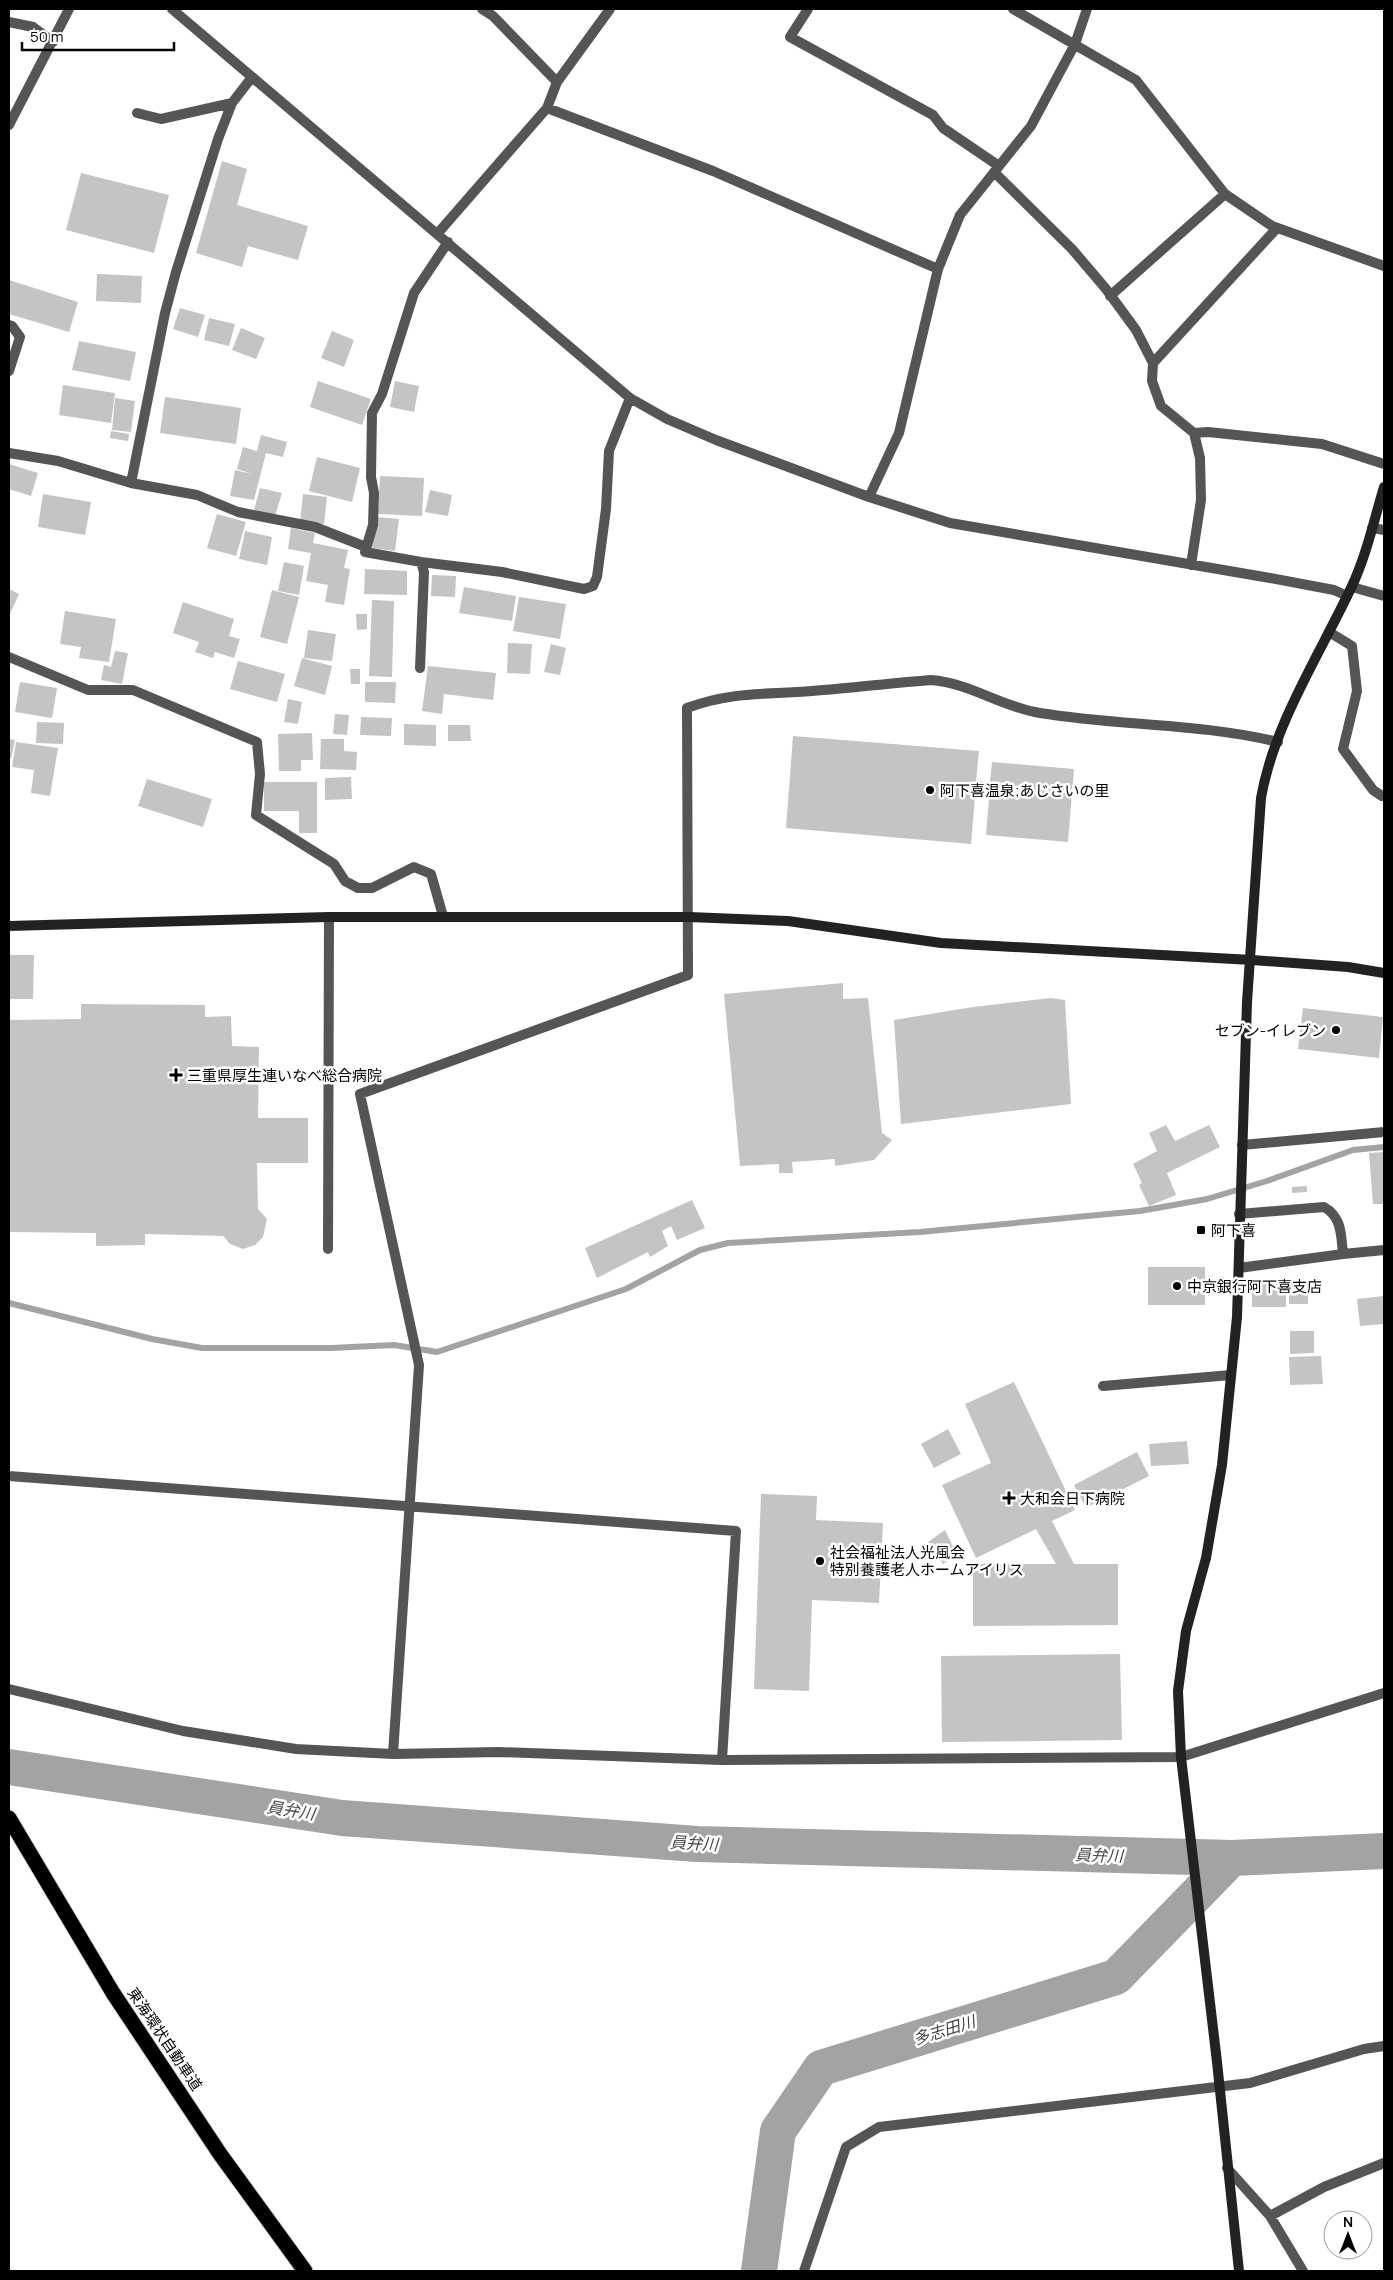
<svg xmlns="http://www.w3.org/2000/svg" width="1393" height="2280" viewBox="0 0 1393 2280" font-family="Manrope,'Noto Sans JP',sans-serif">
	<rect width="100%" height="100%" fill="#fff"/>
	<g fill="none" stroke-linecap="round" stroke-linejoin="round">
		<path stroke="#a3a3a3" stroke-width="6" d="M 9,1303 L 152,1339 L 202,1348 L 331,1348 L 394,1345 L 437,1352 L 626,1289 L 700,1250 L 728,1243 L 920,1232 L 1140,1211 L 1207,1199 L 1267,1181 L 1353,1150 L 1384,1147"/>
		<path stroke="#a3a3a3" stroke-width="36" d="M 9,1767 L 342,1818 L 697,1844 L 1232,1858 L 1384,1851
			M 759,2271 L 778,2131 L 821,2068 L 1116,1977 L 1232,1858"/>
	</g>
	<path fill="#c4c4c4" d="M 222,161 L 247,169 L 237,205 L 308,226 L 298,260 L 248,246 L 242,267 L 196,253 Z
		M 81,173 L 169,195 L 154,253 L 66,230 Z
		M 97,274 L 142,276 L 141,303 L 96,301 Z
		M 9,280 L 78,302 L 69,332 L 9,314 Z
		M 180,308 L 205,315 L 198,337 L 173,329 Z
		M 209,318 L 235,324 L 229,346 L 204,340 Z
		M 241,328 L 265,338 L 256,359 L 232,350 Z
		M 332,331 L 354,340 L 344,367 L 321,358 Z
		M 79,341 L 136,352 L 130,381 L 72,370 Z
		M 318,381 L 371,399 L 362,425 L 310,407 Z
		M 395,381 L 419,386 L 414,412 L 390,407 Z
		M 63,385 L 115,393 L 111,423 L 59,415 Z
		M 165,397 L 241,408 L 236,444 L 160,433 Z
		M 115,398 L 135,401 L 131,432 L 112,430 Z
		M 111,431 L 129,434 L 128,441 L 110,438 Z
		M 261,435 L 287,442 L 283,457 L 266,453 L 254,500 L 230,496 L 235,470 L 252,474 L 237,469 L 243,447 L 257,451 Z
		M 317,457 L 360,468 L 352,502 L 309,491 Z
		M 9,464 L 38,473 L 31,496 L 9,489 Z
		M 380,476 L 424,478 L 422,516 L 378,514 Z
		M 260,488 L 282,493 L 275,516 L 254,510 Z
		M 430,490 L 452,495 L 448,516 L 425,512 Z
		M 43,494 L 91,502 L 85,535 L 38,527 Z
		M 303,494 L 327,497 L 324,524 L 300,522 Z
		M 217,514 L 246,522 L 236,556 L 207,548 Z
		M 376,517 L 399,519 L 395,551 L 372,548 Z
		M 291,528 L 315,533 L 313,543 L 348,550 L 344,568 L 350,569 L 344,605 L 325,602 L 328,585 L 306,581 L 311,553 L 288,549 Z
		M 245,531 L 272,537 L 267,565 L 239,559 Z
		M 284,562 L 304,566 L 299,595 L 278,591 Z
		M 365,569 L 407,571 L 407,595 L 364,594 Z
		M 432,575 L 456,576 L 455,597 L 431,596 Z
		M 464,587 L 516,596 L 512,621 L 459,613 Z
		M 9,589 L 19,594 L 9,616 Z
		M 272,590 L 299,597 L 287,644 L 260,637 Z
		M 519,597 L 566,604 L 560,639 L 513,631 Z
		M 372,600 L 394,601 L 392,677 L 369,676 Z
		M 183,602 L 234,619 L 229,636 L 240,639 L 234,658 L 215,652 L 213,658 L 195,652 L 199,642 L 173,633 Z
		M 65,611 L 116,619 L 109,662 L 79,658 L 81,647 L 60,644 Z
		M 356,614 L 367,614 L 367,629 L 357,630 Z
		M 308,630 L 336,634 L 332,661 L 304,658 Z
		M 508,643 L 532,644 L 530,674 L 507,673 Z
		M 551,644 L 566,648 L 560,675 L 544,672 Z
		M 115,651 L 128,653 L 122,684 L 101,680 L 104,665 L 111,667 Z
		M 302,658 L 332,666 L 325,695 L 294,686 Z
		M 238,661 L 285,674 L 277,702 L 230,689 Z
		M 428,666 L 496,673 L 493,700 L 444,694 L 442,714 L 422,711 Z
		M 350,669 L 360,669 L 360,684 L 351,684 Z
		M 20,682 L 57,688 L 52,718 L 15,712 Z
		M 365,682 L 396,682 L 395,703 L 365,702 Z
		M 288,699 L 302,702 L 298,724 L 284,722 Z
		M 335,714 L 349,715 L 347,735 L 333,734 Z
		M 361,717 L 392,718 L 391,736 L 360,735 Z
		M 37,722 L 64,723 L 63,744 L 36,743 Z
		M 404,724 L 436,725 L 436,746 L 404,745 Z
		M 448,725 L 470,725 L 471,741 L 448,741 Z
		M 312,733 L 313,760 L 301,760 L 301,771 L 279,771 L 278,734 Z
		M 793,736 L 979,751 L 976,781 L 990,782 L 992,762 L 1074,769 L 1068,842 L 986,835 L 989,798 L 975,797 L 971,844 L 786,828 Z
		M 9,739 L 15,740 L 11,759 L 9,758 Z
		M 321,739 L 344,739 L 344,751 L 357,752 L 356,770 L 320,769 Z
		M 16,742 L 58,748 L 50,796 L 31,793 L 34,770 L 12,767 Z
		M 351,777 L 352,799 L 325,800 L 325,778 Z
		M 147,779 L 212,799 L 203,827 L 138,806 Z
		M 264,782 L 317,782 L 317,833 L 299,833 L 299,811 L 264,811 Z
		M 9,955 L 34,955 L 33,999 L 9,999 Z
		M 843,983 L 843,999 L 868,998 L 882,1133 L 892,1140 L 874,1160 L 835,1166 L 835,1159 L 792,1162 L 793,1173 L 779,1173 L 779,1164 L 740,1166 L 724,994 Z
		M 1051,998 L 1065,1000 L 1071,1104 L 901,1124 L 894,1020 L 973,1007 Z
		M 81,1004 L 205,1005 L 205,1017 L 231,1016 L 232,1046 L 259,1047 L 258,1118 L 308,1118 L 308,1163 L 257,1163 L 258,1209 L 267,1219 L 263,1237 L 255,1245 L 243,1249 L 230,1244 L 223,1236 L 145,1234 L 145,1245 L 96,1246 L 96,1233 L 9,1232 L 9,1020 L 81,1019 Z
		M 1303,1008 L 1383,1017 L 1379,1058 L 1298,1049 Z
		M 1166,1125 L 1175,1141 L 1209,1125 L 1220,1147 L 1167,1173 L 1176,1195 L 1149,1206 L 1139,1185 L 1142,1183 L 1133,1164 L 1157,1151 L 1149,1133 Z
		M 1384,1152 L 1384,1204 L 1373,1204 L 1369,1153 Z
		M 1307,1186 L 1307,1192 L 1292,1193 L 1292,1187 Z
		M 692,1200 L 705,1228 L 677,1240 L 671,1226 L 662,1231 L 668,1246 L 650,1257 L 648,1252 L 597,1278 L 585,1248 Z
		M 1148,1267 L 1205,1267 L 1205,1305 L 1148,1305 Z
		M 1289,1279 L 1308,1282 L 1308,1304 L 1289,1304 Z
		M 1252,1283 L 1286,1284 L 1286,1307 L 1252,1307 Z
		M 1384,1296 L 1384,1324 L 1360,1326 L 1357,1299 Z
		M 1290,1331 L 1314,1331 L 1314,1353 L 1290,1354 Z
		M 1321,1356 L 1323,1384 L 1290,1385 L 1289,1357 Z
		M 1014,1382 L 1075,1510 L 1052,1521 L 1074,1564 L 1118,1564 L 1118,1625 L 973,1626 L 973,1564 L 1056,1564 L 1036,1529 L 976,1558 L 942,1485 L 991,1463 L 965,1404 Z
		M 948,1429 L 961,1454 L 934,1468 L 921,1444 Z
		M 1187,1441 L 1189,1464 L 1151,1466 L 1149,1444 Z
		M 1137,1452 L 1149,1476 L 1086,1508 L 1074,1485 Z
		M 761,1494 L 817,1496 L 816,1520 L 883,1523 L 879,1603 L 812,1600 L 809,1691 L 754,1689 Z
		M 945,1530 L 957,1555 L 943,1564 L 928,1542 Z
		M 1120,1654 L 1122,1740 L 942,1742 L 941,1656 Z"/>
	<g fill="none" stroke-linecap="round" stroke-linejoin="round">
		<g stroke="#dbdbdb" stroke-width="17">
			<path id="highway" d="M 9,1818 L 113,1993 L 220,2154 L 305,2271"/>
		</g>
		<path stroke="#555" stroke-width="10" d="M 172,9 L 630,398 L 667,419 L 716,440 L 869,497 L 950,523 L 1270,578 L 1334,590 L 1347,596
			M 482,9 L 493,16 L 557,82
			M 808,9 L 790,37 L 933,115 L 943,128 L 999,166
			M 1013,9 L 1136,80 L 1225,194 L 1272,226 L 1384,266
			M 9,22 L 33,27 L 53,42
			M 547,108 L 713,171 L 938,269
			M 137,113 L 161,119 L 232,103
			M 9,125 L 69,9
			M 994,172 L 1072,249 L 1106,289 L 1136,330 L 1153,363 L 1152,381 L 1161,406 L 1194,433 L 1200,458 L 1201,500 L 1191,565
			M 438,233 L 547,108 L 557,82 L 610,9
			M 448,242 L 414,293 L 382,394 L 372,413 L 371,477 L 374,493 L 373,525 L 365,552 L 421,562 L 502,572 L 584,589 L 593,586 L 597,577 L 606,509 L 609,451 L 630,398
			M 1110,296 L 1225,194
			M 9,325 L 12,326 L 20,337 L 9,371
			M 1153,363 L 1277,228
			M 1194,433 L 1208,432 L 1322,444 L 1384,464
			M 9,453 L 58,461 L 131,483 L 197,495 L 238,512 L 315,527 L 366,547
			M 131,483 L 165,313 L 176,272 L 218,139 L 232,103 L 252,77
			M 869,497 L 899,433 L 938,269 L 960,215 L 1031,126 L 1075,44 L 1087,9
			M 1372,528 L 1384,530
			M 1352,587 L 1384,596
			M 1329,632 L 1352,646 L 1357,691 L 1343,749 L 1373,790 L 1382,796
			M 9,657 L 88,690 L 133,690 L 257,742 L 260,774 L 256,815 L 334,864 L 345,881 L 358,888 L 372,888 L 414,867 L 431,874 L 443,916
			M 420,668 L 424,572 L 421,562
			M 1242,1145 L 1384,1132
			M 1239,1214 L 1324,1207 C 1342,1217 1341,1235 1343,1254 L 1239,1268
			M 328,1249 L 329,917
			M 1343,1254 L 1384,1250
			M 1103,1386 L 1231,1375
			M 9,1476 L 736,1531 L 722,1760
			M 9,1689 L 183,1731 L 296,1749 L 393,1754 L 499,1752 L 722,1760 L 1181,1757 L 1384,1693
			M 393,1754 L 419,1365 L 360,1094 L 688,975 L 687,708 C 733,691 766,695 812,691 C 852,688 892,683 931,680 C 970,683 1002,707 1040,713 C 1119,726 1200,723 1278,742
			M 1227,2168 L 1270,2216 L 1303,2271
			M 1270,2216 L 1324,2187 L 1384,2163
			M 804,2271 L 846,2147 L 879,2127 L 1250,2083 L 1364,2049 L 1384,2046"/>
		<path stroke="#222" stroke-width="10" d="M 9,926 L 329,917 L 689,917 L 788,921 L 941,943 L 1252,960 L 1348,967 L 1384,973
			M 1239,2271 L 1217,2062 L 1181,1757 L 1178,1691 L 1186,1631 L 1206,1558 L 1222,1465 L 1237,1317 L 1247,1002 L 1261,798 C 1274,724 1319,656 1351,588 C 1366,557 1374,520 1384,487"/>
		<use href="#highway" stroke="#000" stroke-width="15"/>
	</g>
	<g fill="#000" stroke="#fff" stroke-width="2">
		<circle cx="930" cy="790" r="5"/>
		<circle cx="1336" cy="1030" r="5"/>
		<path d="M173.5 1067.5h5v5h5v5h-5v5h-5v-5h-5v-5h5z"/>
		<rect x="1196" y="1225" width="10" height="10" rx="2.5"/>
		<circle cx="1177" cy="1286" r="5"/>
		<path d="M1006.5 1490.5h5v5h5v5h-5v5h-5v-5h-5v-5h5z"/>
		<circle cx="820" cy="1561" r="5"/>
	</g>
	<g text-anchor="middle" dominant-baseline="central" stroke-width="5" stroke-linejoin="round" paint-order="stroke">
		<g font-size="15" fill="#000" stroke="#fff" text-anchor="start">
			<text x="940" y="790">阿下喜温泉;あじさいの里</text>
			<text x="1326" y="1030" text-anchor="end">セブン-イレブン</text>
			<text x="187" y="1075">三重県厚生連いなべ総合病院</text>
			<text x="1211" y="1230">阿下喜</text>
			<text x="1187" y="1286">中京銀行阿下喜支店</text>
			<text x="1020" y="1498">大和会日下病院</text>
			<text x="830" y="1552">社会福祉法人光風会<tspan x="830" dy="17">特別養護老人ホームアイリス</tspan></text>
		</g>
		<g font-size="15" fill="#000" stroke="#fff">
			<text transform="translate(165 2039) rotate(56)">東海環状自動車道</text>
		</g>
		<g font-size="16" font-style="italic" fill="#444" stroke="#fff">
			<text transform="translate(291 1810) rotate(9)">員弁川</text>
			<text transform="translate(694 1843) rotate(3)">員弁川</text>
			<text transform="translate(1099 1855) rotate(2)">員弁川</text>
			<text transform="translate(944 2030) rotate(-17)">多志田川</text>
		</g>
	</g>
	<rect width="1393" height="2280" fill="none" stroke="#000000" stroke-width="20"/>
	<g transform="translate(1348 2235)"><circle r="24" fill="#ffffff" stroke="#999999"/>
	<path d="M0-4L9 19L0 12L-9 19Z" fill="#000000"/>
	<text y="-8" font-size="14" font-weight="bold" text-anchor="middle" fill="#000000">N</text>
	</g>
	<path d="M22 42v8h152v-8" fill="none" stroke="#000000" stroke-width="2.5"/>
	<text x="30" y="42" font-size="15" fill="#000000" stroke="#ffffff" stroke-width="4" paint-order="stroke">50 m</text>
</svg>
